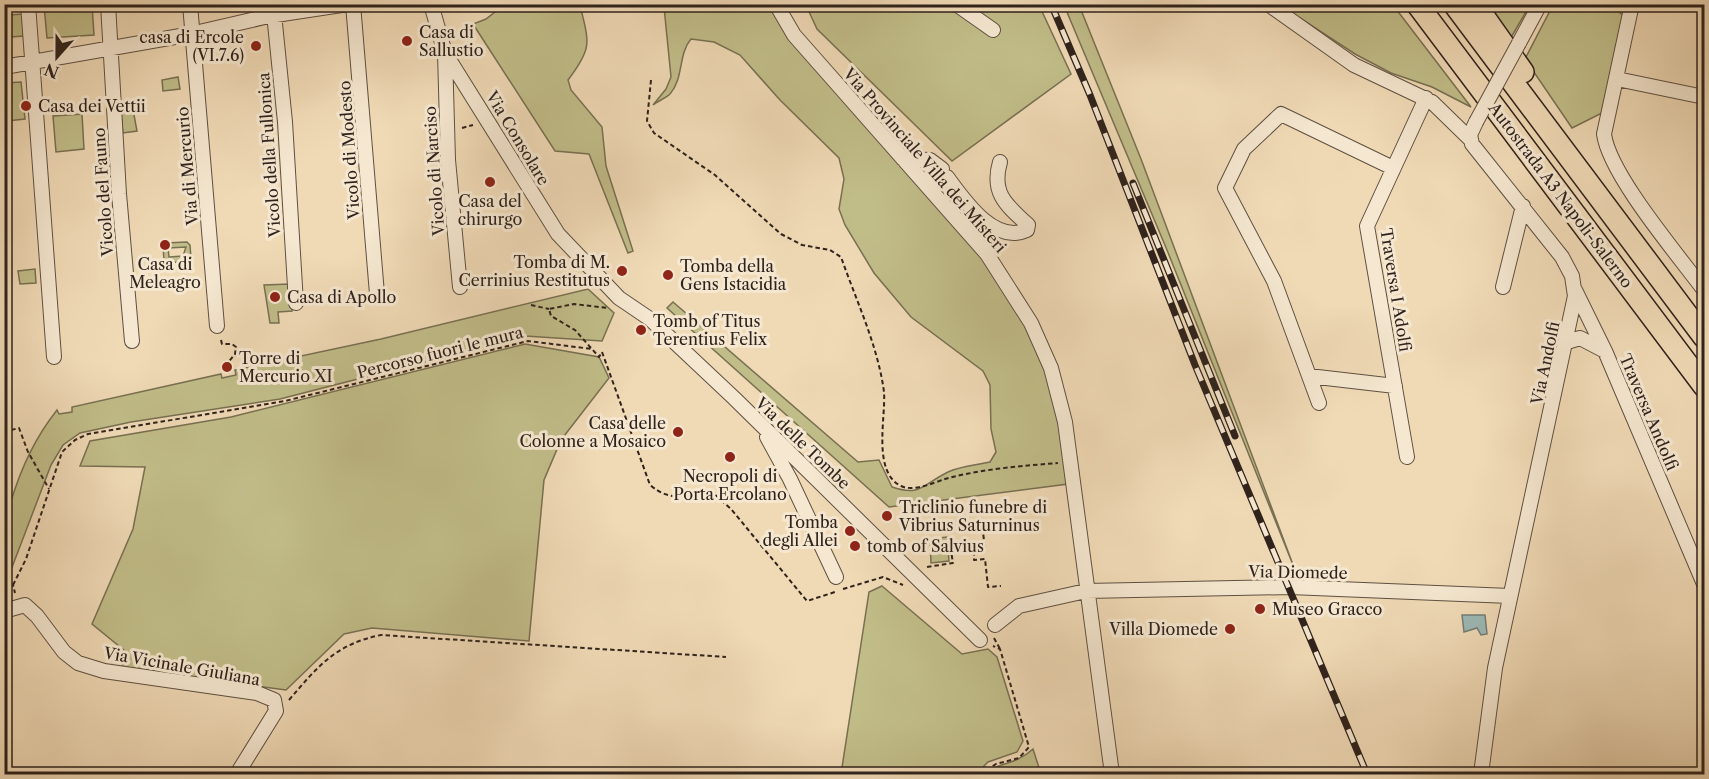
<svg xmlns="http://www.w3.org/2000/svg" width="1709" height="779" viewBox="0 0 1709 779" font-family="'Libre Caslon Text',serif">
	<rect width="100%" height="100%" fill="#f0dab6"/>
	<filter id="stains"><feTurbulence type="fractalNoise" baseFrequency=".00333" numOctaves="4"/><feColorMatrix values="0 0 0 0 .2 0 0 0 0 .09 0 0 0 0 .02 0 0 0 .5 -.17"/></filter>
	<radialGradient id="worn" r=".72"><stop offset=".6" stop-color="#630" stop-opacity="0"/><stop offset="1" stop-color="#630" stop-opacity=".3"/></radialGradient>
	<path fill="#c1bd89" stroke="#787052" stroke-width="1.5" fill-rule="evenodd" d="M 505,4 L 580,5 C 589,43 593,47 568,80 L 571,90 L 602,127 L 606,166 L 633,251 L 628,253 L 589,154 L 555,151 L 473,24 L 486,19 Z
		M 44,5 L 92,5 L 94,35 L 47,38 Z
		M 662,5 L 771,5 L 960,229 C 993,271 1026,316 1045,366 C 1059,404 1062,444 1068,484 L 889,507 L 667,308 L 673,302 L 858,462 L 879,460 L 892,487 C 921,497 923,484 948,472 C 960,466 977,465 990,462 L 996,452 L 991,429 L 990,385 L 983,371 L 911,317 L 874,273 L 845,225 L 839,209 L 844,179 L 839,158 L 780,100 L 740,55 L 714,42 L 691,39 C 678,54 684,78 670,94 C 666,98 658,101 653,105 L 666,89 L 671,77 L 664,7 Z
		M 806,5 L 1039,5 L 1071,74 L 952,161 L 817,29 Z
		M 1064,5 L 1079,5 L 1141,159 L 1295,570 L 1167,250 Z
		M 1280,5 L 1393,5 L 1471,107 L 1432,87 L 1391,73 L 1355,54 Z
		M 1500,5 L 1530,5 L 1509,41 L 1489,13 Z
		M 1553,5 L 1609,5 L 1624,16 L 1606,111 L 1572,128 L 1525,59 Z
		M 23,14 L 24,36 L 11,37 L 9,15 Z
		M 178,77 L 180,89 L 163,91 L 162,80 Z
		M 21,82 L 25,119 L 7,121 L 5,83 Z
		M 132,104 L 137,131 L 123,133 L 120,106 Z
		M 82,114 L 84,149 L 56,152 L 53,116 Z
		M 187,242 L 190,245 L 191,258 L 188,261 L 167,263 L 164,260 L 163,247 L 165,243 ZM 186,247 L 183,256 L 169,257 L 168,248 Z
		M 35,269 L 36,283 L 20,284 L 18,271 Z
		M 290,284 L 292,311 L 278,312 L 279,323 L 270,323 L 264,285 Z
		M 588,289 L 614,313 L 602,341 L 525,336 L 280,399 L 131,422 L 80,433 L 63,445 L 51,465 L 11,570 L 5,569 L 5,504 L 11,501 C 22,466 35,438 57,410 L 59,414 L 72,412 L 72,407 L 221,374 L 222,378 L 236,375 L 235,370 L 381,339 Z
		M 525,344 L 599,357 L 609,378 L 561,440 L 544,480 L 529,641 L 372,628 L 344,634 L 286,690 L 122,668 L 125,651 L 92,624 L 133,529 L 145,467 L 80,466 L 90,441 L 231,417 Z
		M 947,537 L 949,561 L 931,563 L 930,539 Z
		M 882,586 L 962,654 L 988,649 L 997,657 L 1023,741 L 1017,752 L 988,762 L 976,774 L 841,774 L 869,592 Z
		M 1033,749 L 1041,774 L 983,774 C 1001,761 1014,766 1033,749 Z"/>
	<path fill="#9cb9b6" stroke="#707d78" stroke-width="1.5" d="M 1462,615 L 1485,615 L 1487,634 L 1481,635 L 1477,628 L 1464,632 Z"/>
	<g fill="none" stroke-linecap="round" stroke-linejoin="round">
		<g stroke="#5f5042" stroke-width="16">
			<path id="minor" d="M 28,4 L 54,357
				M 108,4 L 119,194 L 132,341
				M 190,4 L 217,326
				M 273,4 L 285,122 L 296,303
				M 353,4 L 377,294
				M 431,4 L 445,53 L 558,234 L 619,298 L 650,319 L 734,398 L 980,640
				M 776,4 L 794,35 L 987,254 L 1031,323 L 1051,368 L 1065,422 L 1112,774
				M 956,4 L 993,30
				M 1268,4 L 1354,65 L 1432,102 L 1470,139
				M 1632,4 L 1604,134 C 1609,174 1678,255 1704,290
				M 1519,43 L 1540,4
				M 445,53 L 448,160 L 460,287
				M 4,67 L 186,35 L 269,16 L 348,4
				M 1617,79 L 1704,97
				M 1476,122 L 1470,135 L 1472,144 L 1562,257 L 1572,276 L 1575,296 L 1495,668 L 1481,774
				M 903,159 L 930,160 L 942,169
				M 947,177 C 964,200 994,245 1027,230 L 1028,225 C 1006,205 991,193 1000,162
				M 1503,287 L 1523,206
				M 1575,290 L 1605,351 L 1704,584
				M 1567,342 L 1580,338 L 1605,351
				M 1309,376 L 1395,386
				M 1319,403 L 1274,281 L 1225,188 L 1244,149 L 1281,114 L 1393,168
				M 767,437 L 790,479 L 836,577
				M 1407,457 L 1367,226 L 1426,98
				M 4,611 L 25,605 L 37,616 L 64,652 L 78,663 L 104,671 L 257,693 L 274,700 L 276,711 L 237,774
				M 995,625 L 1019,606 L 1086,591 L 1290,587 L 1510,596"/>
		</g>
		<g stroke="#2f221c" stroke-width="24">
			<path id="highway" d="M 1417,4 L 1704,386
				M 1454,4 L 1704,337
				M 1475,4 L 1523,72"/>
		</g>
		<path stroke="#2f221c" stroke-width="2" stroke-dasharray="4.5 3" stroke-linecap="butt" d="M 651,80 L 647,121 L 654,133 L 715,175 L 781,234 L 802,245 L 830,250 L 841,257 C 856,300 878,346 884,392 C 886,417 872,472 901,486 C 913,492 933,483 945,479 C 981,469 1021,466 1058,463
			M 462,128 L 473,125
			M 531,305 L 549,309
			M 221,340 L 222,344 L 232,344 L 236,347 L 235,354 L 227,364
			M 591,348 L 575,330 L 551,316 L 549,309 L 574,304 L 608,308
			M 4,432 L 19,428 L 28,452 L 49,489
			M 4,543 L 8,562
			M 974,551 L 974,560 L 985,559 L 988,587 L 1001,586
			M 927,567 L 953,563 L 951,551 L 985,549 L 983,532
			M 4,580 L 13,585 L 15,593
			M 13,585 L 26,559 L 62,452 L 75,440 L 88,434 L 285,401 L 528,341 L 592,349 L 599,357 L 602,352 L 650,485 C 674,505 688,492 714,494 L 731,509 L 807,601 L 835,592
			M 843,589 L 883,577 L 903,585
			M 994,638 L 1000,649
			M 289,700 C 318,666 336,644 381,635 L 726,657
			M 980,774 L 996,764 L 1019,758 L 1029,747 L 1000,649 L 993,646"/>
		<use href="#minor" stroke="#f5e7d0" stroke-width="14"/>
		<use href="#highway" stroke="#f0dab6" stroke-width="21"/>
		<g stroke="#2f221c" stroke-width="7">
			<path id="rail" d="M 1051,4 L 1090,95 L 1195,365 L 1367,774
				M 1133,183 L 1235,436"/>
		</g>
		<use href="#rail" stroke="#f5e7d0" stroke-width="4.5" stroke-dasharray="14" stroke-linecap="butt"/>
		<g stroke="#5f5042" stroke-width="16" stroke-linecap="butt">
			<path id="minor-bridge" d="M 1476,122 L 1519,43"/>
		</g>
		<use href="#minor-bridge" stroke="#f5e7d0" stroke-width="14"/>
	</g>
	<g fill="#8f2418" stroke="#f5e7d0" stroke-width="2">
		<circle cx="407" cy="41" r="6"/>
		<circle cx="256" cy="46" r="6"/>
		<circle cx="26" cy="106" r="6"/>
		<circle cx="490" cy="182" r="6"/>
		<circle cx="165" cy="245" r="6"/>
		<circle cx="622" cy="271" r="6"/>
		<circle cx="668" cy="275" r="6"/>
		<circle cx="275" cy="297" r="6"/>
		<circle cx="641" cy="330" r="6"/>
		<circle cx="227" cy="367" r="6"/>
		<circle cx="678" cy="432" r="6"/>
		<circle cx="730" cy="457" r="6"/>
		<circle cx="887" cy="516" r="6"/>
		<circle cx="850" cy="531" r="6"/>
		<circle cx="855" cy="546" r="6"/>
		<circle cx="1260" cy="609" r="6"/>
		<circle cx="1230" cy="629" r="6"/>
	</g>
	<g text-anchor="middle" dominant-baseline="central" stroke-width="6" stroke-linejoin="round" paint-order="stroke">
		<g font-size="16" fill="#2f221c" stroke="#f5e7d0" text-anchor="start">
			<text x="419" y="32">Casa di<tspan x="419" dy="18">Sallustio</tspan></text>
			<text x="244" y="37" text-anchor="end">casa di Ercole<tspan x="244" dy="18">(VI.7.6)</tspan></text>
			<text x="38" y="106">Casa dei Vettii</text>
			<text x="490" y="201" text-anchor="middle">Casa del<tspan x="490" dy="18">chirurgo</tspan></text>
			<text x="610" y="262" text-anchor="end">Tomba di M.<tspan x="610" dy="18">Cerrinius Restitutus</tspan></text>
			<text x="165" y="264" text-anchor="middle">Casa di<tspan x="165" dy="18">Meleagro</tspan></text>
			<text x="680" y="266">Tomba della<tspan x="680" dy="18">Gens Istacidia</tspan></text>
			<text x="287" y="297">Casa di Apollo</text>
			<text x="653" y="321">Tomb of Titus<tspan x="653" dy="18">Terentius Felix</tspan></text>
			<text x="239" y="358">Torre di<tspan x="239" dy="18">Mercurio XI</tspan></text>
			<text x="666" y="423" text-anchor="end">Casa delle<tspan x="666" dy="18">Colonne a Mosaico</tspan></text>
			<text x="730" y="476" text-anchor="middle">Necropoli di<tspan x="730" dy="18">Porta Ercolano</tspan></text>
			<text x="899" y="507">Triclinio funebre di<tspan x="899" dy="18">Vibrius Saturninus</tspan></text>
			<text x="838" y="522" text-anchor="end">Tomba<tspan x="838" dy="18">degli Allei</tspan></text>
			<text x="867" y="546">tomb of Salvius</text>
			<text x="1272" y="609">Museo Gracco</text>
			<text x="1218" y="629" text-anchor="end">Villa Diomede</text>
		</g>
		<g font-size="16" fill="#2f221c" stroke="#f5e7d0">
			<text transform="translate(518 138) rotate(59)">Via Consolare</text>
			<text transform="translate(349 150) rotate(-94)">Vicolo di Modesto</text>
			<text transform="translate(269 155) rotate(-94)">Vicolo della Fullonica</text>
			<text transform="translate(925 160) rotate(49)">Via Provinciale Villa dei Misteri</text>
			<text transform="translate(187 166) rotate(-95)">Via di Mercurio</text>
			<text transform="translate(434 171) rotate(-94)">Vicolo di Narciso</text>
			<text transform="translate(103 192) rotate(-94)">Vicolo del Fauno</text>
			<text transform="translate(1561 195) rotate(53)">Autostrada A3 Napoli-Salerno</text>
			<text transform="translate(1396 290) rotate(81)">Traversa I Adolfi</text>
			<text transform="translate(440 352) rotate(-14)">Percorso fuori le mura</text>
			<text transform="translate(1545 363) rotate(-78)">Via Andolfi</text>
			<text transform="translate(1649 412) rotate(67)">Traversa Andolfi</text>
			<text transform="translate(803 443) rotate(44)">Via delle Tombe</text>
			<text transform="translate(1298 572) rotate(1)">Via Diomede</text>
			<text transform="translate(182 666) rotate(10)">Via Vicinale Giuliana</text>
		</g>
	</g>
	<rect width="1709" height="779" fill="none" stroke="#f0dab6" stroke-width="24"/>
	<rect x="6" y="6" width="1697" height="767" fill="none" stroke="#2f221c" stroke-width="3"/>
	<rect x="12" y="12" width="1685" height="755" fill="none" stroke="#2f221c" stroke-width="1.5"/>
	<g transform="translate(57 57) rotate(201)" stroke="#f5e7d0" stroke-width="4.5" paint-order="stroke">
	<path d="M0-4.5L10 22L0 15L-10 22Z" fill="#2f221c"/>
	<text y="-9" font-size="16" font-weight="bold" text-anchor="middle" fill="#2f221c">N</text>
	</g>
	<rect width="100%" height="100%" filter="url(#stains)"/>
	<rect width="100%" height="100%" fill="url(#worn)"/>
</svg>
